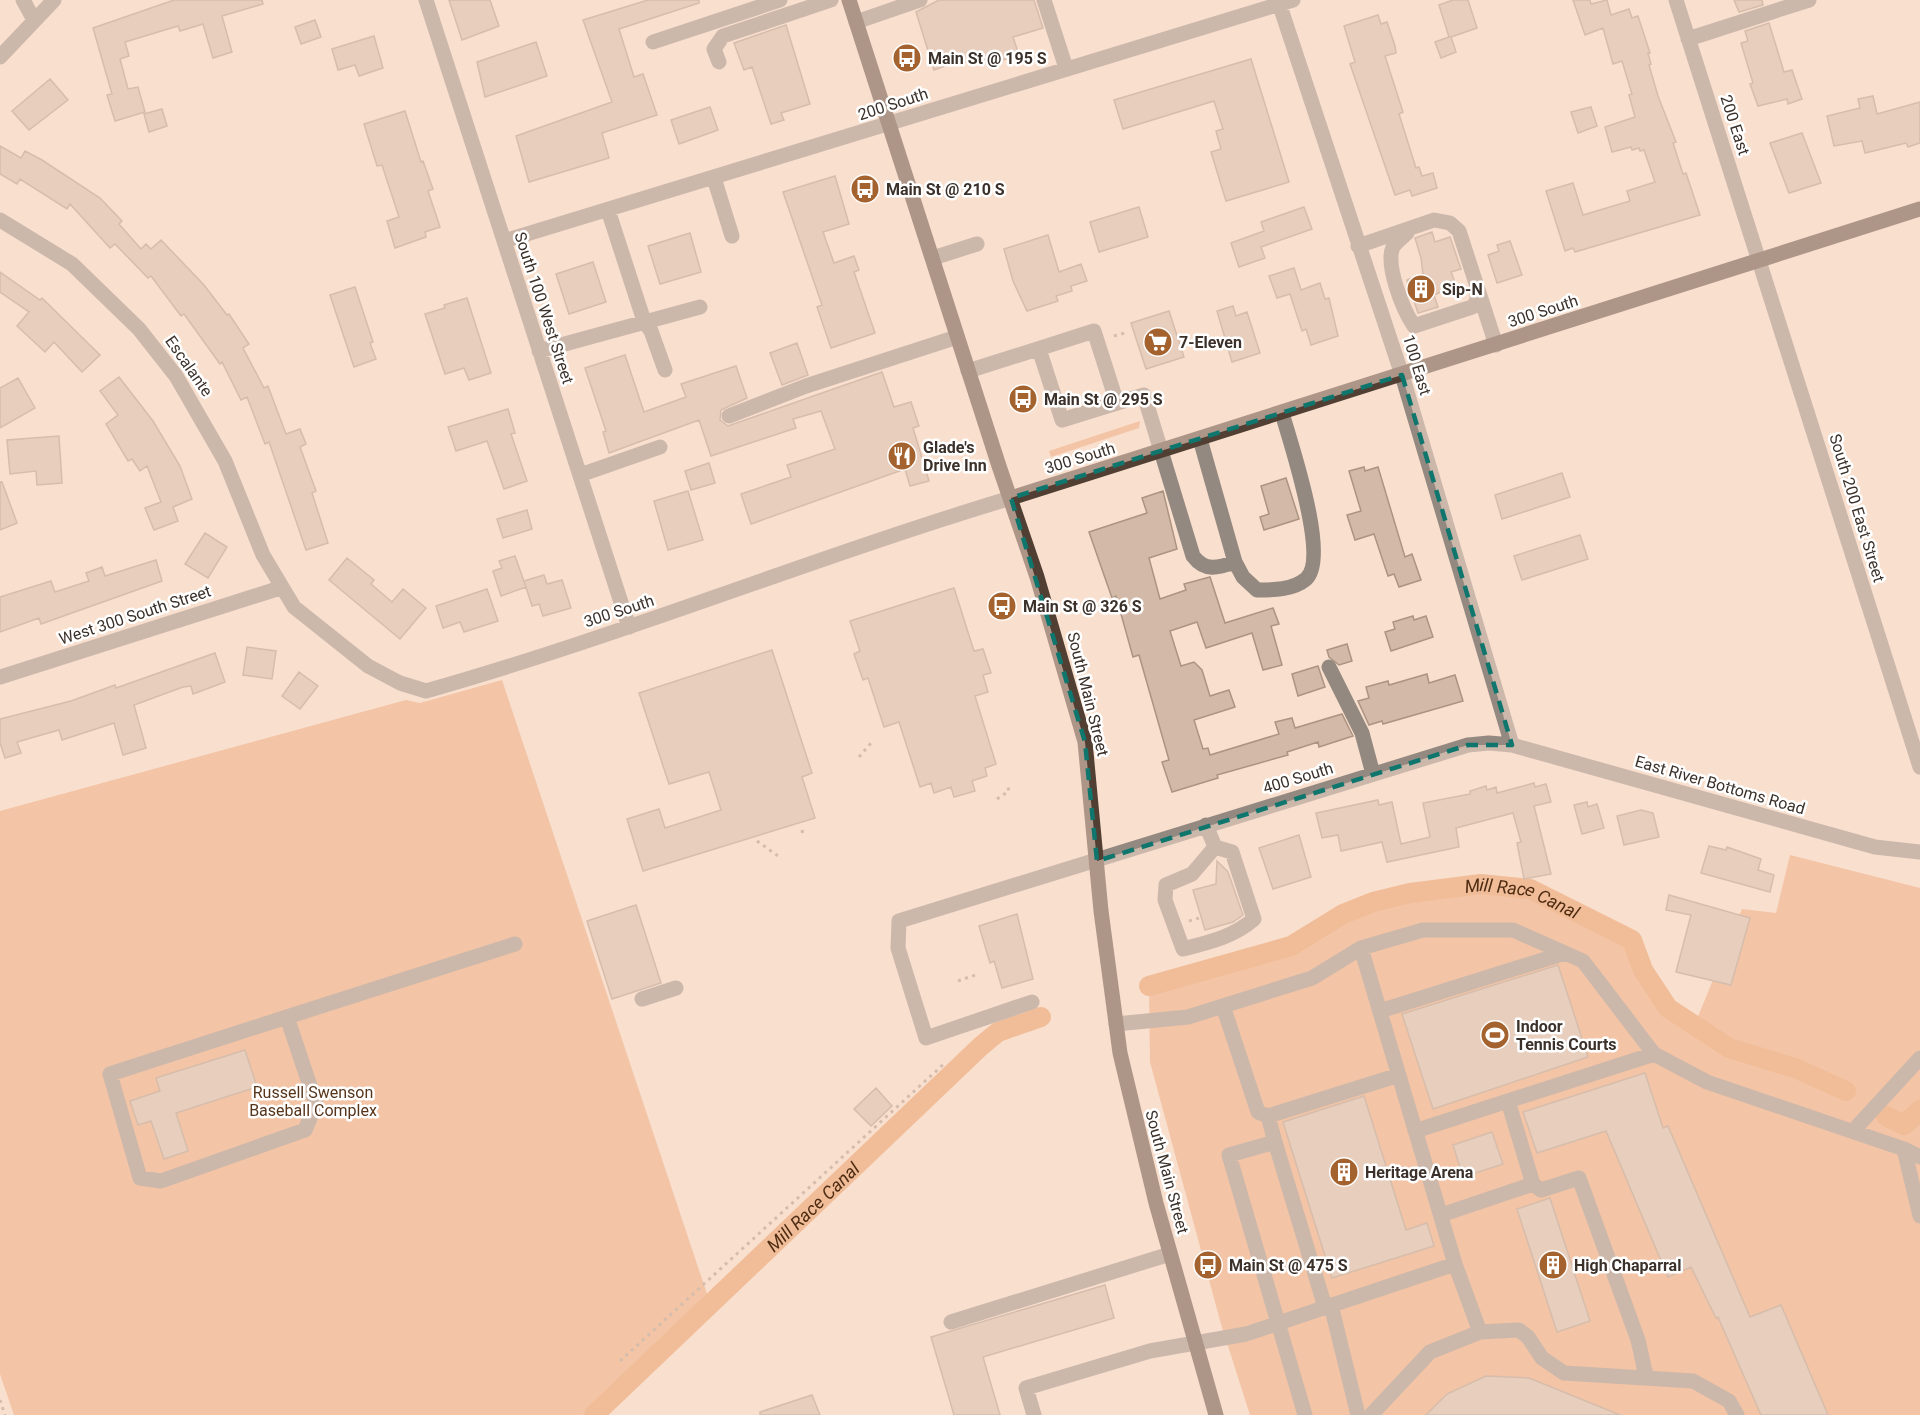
<svg xmlns="http://www.w3.org/2000/svg" width="1920" height="1415" viewBox="0 0 1920 1415" font-family="Roboto,sans-serif">
	<rect width="100%" height="100%" fill="#f9dfcd"/>
	<path fill="#eaa473" d="M 1140,421 L 1139,428 L 1051,457 L 1049,451 Z
		M 502,680 L 707,1294 L 583,1415 L 14,1415 L 0,1374 L 0,811 L 406,700 L 420,703 Z
		M 1790,855 L 1920,888 L 1920,1415 L 1250,1415 L 1221,1324 L 1150,1062 L 1149,986 L 1291,946 L 1343,914 L 1373,902 L 1410,893 L 1481,884 L 1530,889 L 1632,940 L 1643,970 L 1667,1008 L 1695,1024 L 1742,909 L 1776,913 Z"/>
	<g fill="none" stroke-linecap="round" stroke-linejoin="round">
		<g stroke="#e79557" stroke-width="20">
			<path id="s1" d="M 1149,986 L 1291,946 L 1343,914 L 1373,902 L 1410,893 L 1481,884 L 1530,889 L 1632,940 L 1643,970 L 1668,1008 L 1729,1048 L 1795,1068 L 1846,1091"/>
			<path d="M 1886,1116 L 1904,1125 L 1920,1110"/>
			<path id="s2" d="M 594,1415 L 981,1046 L 998,1032 L 1041,1017"/>
		</g>
	</g>
	<path fill="#d3baa8" stroke="#ac9483" stroke-width="1.5" d="M 174,0 L 262,0 L 263,4 L 222,16 L 232,52 L 213,58 L 203,24 L 180,31 L 178,26 L 125,42 L 129,56 L 120,59 L 128,89 L 138,87 L 145,112 L 115,121 L 107,95 L 112,94 L 93,28 Z
		M 449,0 L 490,0 L 499,26 L 462,40 Z
		M 648,0 L 699,0 L 699,3 L 619,29 L 634,77 L 643,74 L 657,115 L 602,133 L 609,158 L 529,182 L 516,136 L 612,102 L 583,20 Z
		M 939,0 L 1034,0 L 1043,28 L 1013,37 L 1019,55 L 987,65 L 984,56 L 957,65 L 956,62 L 934,70 L 916,12 Z
		M 1453,0 L 1468,0 L 1477,28 L 1451,37 L 1456,52 L 1441,58 L 1435,42 L 1449,37 L 1439,5 Z
		M 1573,0 L 1590,0 L 1591,4 L 1607,0 L 1611,15 L 1629,9 L 1632,18 L 1638,16 L 1650,53 L 1648,53 L 1651,64 L 1649,65 L 1658,96 L 1676,142 L 1673,143 L 1683,174 L 1686,173 L 1700,215 L 1575,252 L 1573,248 L 1565,251 L 1546,191 L 1573,183 L 1583,215 L 1630,201 L 1627,191 L 1655,182 L 1644,150 L 1640,151 L 1639,148 L 1632,150 L 1631,147 L 1612,152 L 1605,127 L 1635,117 L 1629,95 L 1632,94 L 1622,61 L 1613,64 L 1603,28 L 1585,35 Z
		M 1734,0 L 1762,0 L 1763,5 L 1739,12 Z
		M 1378,15 L 1381,24 L 1387,22 L 1395,46 L 1396,53 L 1385,56 L 1403,112 L 1399,114 L 1416,168 L 1419,167 L 1422,176 L 1433,173 L 1437,188 L 1412,196 L 1410,190 L 1395,195 L 1350,64 L 1355,62 L 1344,26 Z
		M 315,20 L 321,37 L 301,44 L 295,27 Z
		M 1769,23 L 1784,72 L 1792,70 L 1802,99 L 1788,104 L 1787,99 L 1758,106 L 1750,84 L 1753,83 L 1741,43 L 1748,41 L 1745,31 Z
		M 786,25 L 810,104 L 781,113 L 784,120 L 771,124 L 752,67 L 744,70 L 734,43 Z
		M 374,36 L 383,68 L 359,76 L 355,65 L 338,70 L 332,49 Z
		M 536,42 L 547,76 L 485,97 L 477,62 Z
		M 1251,59 L 1289,182 L 1226,201 L 1211,152 L 1221,149 L 1216,131 L 1223,129 L 1214,101 L 1123,129 L 1114,100 Z
		M 50,79 L 68,100 L 29,130 L 12,111 Z
		M 1873,96 L 1877,114 L 1920,102 L 1920,143 L 1908,147 L 1906,143 L 1865,153 L 1862,141 L 1834,146 L 1827,116 L 1860,108 L 1858,99 Z
		M 710,107 L 718,130 L 679,144 L 671,120 Z
		M 1591,107 L 1597,126 L 1578,133 L 1571,112 Z
		M 162,109 L 167,126 L 149,132 L 144,114 Z
		M 405,111 L 421,162 L 423,161 L 433,189 L 428,191 L 440,227 L 425,232 L 426,237 L 395,248 L 387,221 L 399,217 L 382,165 L 377,166 L 364,124 Z
		M 1802,133 L 1821,183 L 1789,193 L 1770,143 Z
		M 0,146 L 21,158 L 25,151 L 42,160 L 100,198 L 122,221 L 119,224 L 141,249 L 146,244 L 151,249 L 161,240 L 204,285 L 227,315 L 229,314 L 249,344 L 243,348 L 264,388 L 268,386 L 286,434 L 300,429 L 306,444 L 300,447 L 316,491 L 312,493 L 328,543 L 306,550 L 269,442 L 265,444 L 247,397 L 241,400 L 222,362 L 220,364 L 184,314 L 181,316 L 151,276 L 148,278 L 115,244 L 110,248 L 70,204 L 67,209 L 20,179 L 17,184 L 0,174 Z
		M 835,176 L 849,224 L 823,232 L 834,263 L 854,256 L 859,270 L 854,272 L 875,333 L 831,348 L 817,307 L 822,305 L 783,192 Z
		M 1139,207 L 1148,237 L 1099,252 L 1090,222 Z
		M 1304,207 L 1312,229 L 1261,247 L 1265,258 L 1239,267 L 1231,243 L 1264,231 L 1261,222 Z
		M 1432,232 L 1435,242 L 1450,237 L 1461,269 L 1451,272 L 1456,285 L 1434,295 L 1438,307 L 1418,313 L 1407,280 L 1423,274 L 1421,258 L 1415,238 Z
		M 690,233 L 701,272 L 660,284 L 648,246 Z
		M 1048,235 L 1059,272 L 1081,264 L 1087,281 L 1071,286 L 1072,291 L 1056,296 L 1058,301 L 1027,311 L 1013,281 L 1004,249 Z
		M 1510,241 L 1522,275 L 1497,283 L 1488,255 L 1499,251 L 1497,245 Z
		M 593,262 L 606,302 L 569,314 L 556,274 Z
		M 1294,268 L 1301,290 L 1320,283 L 1325,299 L 1329,298 L 1338,336 L 1311,345 L 1306,329 L 1302,331 L 1290,294 L 1277,298 L 1269,276 Z
		M 0,272 L 40,300 L 42,298 L 100,355 L 82,372 L 54,342 L 45,352 L 17,326 L 29,312 L 0,292 Z
		M 355,287 L 373,342 L 370,343 L 376,359 L 354,367 L 330,295 Z
		M 467,298 L 491,373 L 469,380 L 464,368 L 445,374 L 425,314 L 445,308 L 444,305 Z
		M 1233,306 L 1236,316 L 1247,312 L 1260,353 L 1232,362 L 1217,311 Z
		M 1169,311 L 1184,357 L 1146,369 L 1131,323 Z
		M 797,343 L 808,375 L 782,385 L 770,353 Z
		M 625,355 L 644,412 L 686,397 L 681,384 L 736,366 L 747,398 L 721,410 L 720,420 L 728,426 L 882,372 L 894,407 L 911,402 L 919,426 L 913,428 L 929,481 L 910,486 L 905,469 L 751,524 L 741,494 L 791,477 L 787,465 L 835,449 L 821,411 L 793,419 L 796,428 L 711,456 L 699,420 L 609,453 L 603,432 L 606,431 L 585,368 Z
		M 119,377 L 153,421 L 180,466 L 192,499 L 173,507 L 178,521 L 154,530 L 145,508 L 161,502 L 147,466 L 140,471 L 132,459 L 128,461 L 106,424 L 118,415 L 100,391 Z
		M 18,378 L 35,408 L 0,428 L 0,388 Z
		M 508,409 L 515,433 L 511,434 L 527,481 L 504,489 L 487,441 L 456,451 L 448,427 Z
		M 59,436 L 62,483 L 37,485 L 36,471 L 10,474 L 7,440 Z
		M 709,463 L 715,483 L 691,490 L 685,471 Z
		M 1364,467 L 1365,471 L 1378,467 L 1405,557 L 1412,554 L 1421,580 L 1399,587 L 1394,574 L 1388,576 L 1374,534 L 1355,540 L 1347,515 L 1361,511 L 1349,471 Z
		M 1562,473 L 1570,497 L 1502,519 L 1495,495 Z
		M 1286,478 L 1299,519 L 1264,530 L 1260,517 L 1269,514 L 1261,486 Z
		M 0,482 L 2,482 L 17,523 L 0,530 Z
		M 688,491 L 703,540 L 668,550 L 654,501 Z
		M 1163,491 L 1177,549 L 1149,558 L 1160,599 L 1186,590 L 1184,584 L 1210,577 L 1225,623 L 1273,608 L 1279,624 L 1271,626 L 1282,665 L 1263,670 L 1252,633 L 1206,648 L 1197,622 L 1170,631 L 1181,666 L 1194,662 L 1202,670 L 1210,696 L 1229,690 L 1235,707 L 1194,720 L 1203,749 L 1208,748 L 1210,755 L 1279,734 L 1275,722 L 1292,718 L 1295,728 L 1342,714 L 1353,736 L 1319,747 L 1318,742 L 1287,752 L 1288,755 L 1217,775 L 1218,778 L 1172,792 L 1162,762 L 1169,760 L 1139,655 L 1133,657 L 1116,596 L 1112,598 L 1089,532 L 1147,513 L 1142,498 Z
		M 527,510 L 532,529 L 503,538 L 497,519 Z
		M 205,533 L 227,547 L 208,578 L 185,564 Z
		M 1580,535 L 1588,559 L 1522,580 L 1514,556 Z
		M 515,556 L 526,587 L 501,596 L 493,571 L 502,568 L 499,561 Z
		M 347,558 L 374,580 L 371,584 L 392,602 L 403,589 L 426,608 L 400,639 L 329,580 Z
		M 156,560 L 162,581 L 41,624 L 39,618 L 0,632 L 0,597 L 51,581 L 55,592 L 89,581 L 86,573 L 102,567 L 105,576 Z
		M 544,575 L 547,584 L 562,580 L 571,608 L 543,616 L 539,604 L 532,606 L 524,581 Z
		M 954,588 L 974,651 L 983,649 L 991,673 L 983,675 L 988,692 L 975,696 L 996,764 L 985,768 L 987,776 L 972,781 L 975,791 L 954,797 L 951,787 L 934,793 L 931,783 L 920,787 L 899,722 L 884,727 L 868,678 L 863,680 L 854,654 L 860,651 L 850,621 Z
		M 487,589 L 498,621 L 464,632 L 460,622 L 443,628 L 436,606 Z
		M 1413,616 L 1414,620 L 1426,616 L 1433,637 L 1391,651 L 1385,632 L 1395,629 L 1393,622 Z
		M 1347,644 L 1352,661 L 1339,665 L 1329,657 L 1327,650 Z
		M 247,647 L 276,651 L 272,679 L 243,675 Z
		M 772,650 L 812,773 L 802,777 L 815,818 L 643,871 L 627,819 L 659,809 L 665,828 L 721,810 L 709,772 L 669,784 L 639,693 Z
		M 215,653 L 225,682 L 193,694 L 191,686 L 183,687 L 134,705 L 146,748 L 123,755 L 114,723 L 62,740 L 59,730 L 17,742 L 21,753 L 5,758 L 0,743 L 0,719 L 71,701 L 115,685 L 116,688 Z
		M 1318,666 L 1325,687 L 1298,696 L 1292,674 Z
		M 299,672 L 318,686 L 300,709 L 282,696 Z
		M 1427,674 L 1429,683 L 1455,675 L 1463,701 L 1383,724 L 1382,721 L 1369,725 L 1358,701 L 1369,698 L 1366,687 L 1388,681 L 1389,685 Z
		M 1534,783 L 1535,787 L 1546,784 L 1551,802 L 1534,806 L 1551,874 L 1524,879 L 1517,843 L 1521,842 L 1513,813 L 1456,828 L 1459,847 L 1387,862 L 1382,842 L 1341,851 L 1338,835 L 1322,838 L 1316,813 L 1378,800 L 1379,805 L 1392,802 L 1401,844 L 1430,837 L 1423,803 L 1470,794 L 1470,791 L 1486,786 L 1487,790 L 1496,787 L 1497,793 Z
		M 1587,802 L 1588,807 L 1597,804 L 1604,828 L 1582,834 L 1574,805 Z
		M 1641,810 L 1653,813 L 1659,837 L 1624,845 L 1617,816 Z
		M 1299,835 L 1311,877 L 1273,889 L 1259,848 Z
		M 1709,846 L 1726,850 L 1727,847 L 1761,859 L 1758,870 L 1774,875 L 1770,892 L 1701,873 Z
		M 1217,861 L 1228,872 L 1243,915 L 1233,922 L 1205,930 L 1193,890 L 1216,884 Z
		M 1669,895 L 1750,918 L 1731,985 L 1676,972 L 1691,915 L 1666,910 Z
		M 636,905 L 661,983 L 612,999 L 587,921 Z
		M 1017,914 L 1033,979 L 1002,988 L 994,961 L 990,963 L 979,926 Z
		M 1558,965 L 1588,1057 L 1433,1109 L 1402,1014 Z
		M 245,1050 L 257,1087 L 176,1113 L 188,1151 L 164,1159 L 151,1121 L 138,1125 L 130,1101 L 160,1091 L 156,1078 Z
		M 1645,1073 L 1663,1128 L 1668,1126 L 1750,1317 L 1781,1305 L 1828,1415 L 1761,1415 L 1718,1317 L 1716,1318 L 1691,1267 L 1668,1277 L 1606,1131 L 1537,1153 L 1523,1112 Z
		M 876,1088 L 892,1106 L 871,1126 L 854,1109 Z
		M 1364,1096 L 1406,1230 L 1427,1223 L 1434,1246 L 1332,1278 L 1283,1122 Z
		M 1492,1132 L 1503,1164 L 1463,1177 L 1453,1145 Z
		M 1550,1198 L 1590,1321 L 1557,1332 L 1517,1209 Z
		M 1105,1285 L 1114,1318 L 983,1357 L 1000,1415 L 954,1415 L 931,1337 Z
		M 1486,1376 L 1529,1378 L 1620,1415 L 1426,1415 L 1447,1394 Z
		M 812,1395 L 820,1415 L 760,1415 L 760,1412 Z"/>
	<g fill="none" stroke-linecap="round" stroke-linejoin="round">
		<path stroke="#a89588" stroke-width="3" stroke-dasharray="3 4.5" stroke-linecap="butt" d="M 1114,336 L 1128,332
			M 859,757 L 871,743
			M 997,799 L 1009,791 L 1007,784
			M 802,830 L 803,835
			M 757,841 L 781,858
			M 1189,921 L 1199,918
			M 958,981 L 978,974
			M 620,1361 L 946,1062
			M 0,1400 L 5,1415"/>
		<path stroke="#948981" stroke-width="15" d="M 23,0 L 34,20
			M 426,0 L 629,627
			M 1044,0 L 1066,68
			M 1278,0 L 1402,375 L 1512,745
			M 1676,0 L 1920,767
			M 856,22 L 920,0
			M 1688,39 L 1809,0
			M 653,42 L 780,0
			M 0,57 L 54,0
			M 719,62 L 714,49 L 723,36 L 831,0
			M 714,178 L 732,236
			M 608,210 L 644,321 L 651,331 L 665,370
			M 0,220 L 72,264 L 139,329 L 176,376 L 225,461 L 263,555 L 294,607 L 368,666 L 400,683 L 426,691 C 624,635 814,557 1011,498
			M 1407,233 C 1403,237 1396,242 1393,247 C 1385,265 1403,310 1414,326 L 1472,307 L 1477,301 L 1477,290
			M 504,241 L 1293,0
			M 1358,246 L 1434,220 L 1450,223 L 1459,231 L 1496,345
			M 933,258 L 977,244
			M 1039,349 L 1062,420 L 1117,403
			M 539,351 L 700,307
			M 968,371 L 1094,331 L 1117,403 L 1144,395 L 1193,556 C 1205,572 1218,568 1235,562
			M 729,416 L 806,386 L 957,337
			M 1200,439 L 1235,562 L 1243,577 L 1257,590 C 1273,590 1293,590 1306,579 C 1330,558 1290,442 1282,413
			M 580,475 L 660,447
			M 1329,667 L 1362,733 L 1373,774
			M 0,677 L 280,588
			M 1206,825 L 1215,847 L 1192,874 L 1166,885 L 1165,900 L 1183,949 C 1210,942 1233,937 1254,919 L 1232,852 L 1215,847
			M 1361,948 L 1455,1264 L 1480,1332
			M 642,999 L 676,988
			M 1032,1002 L 926,1038 L 898,948 L 899,921 L 1468,745 L 1489,743 L 1512,745 L 1875,847 L 1920,852
			M 1223,1006 L 1258,1112 L 1268,1116
			M 1380,1011 L 1565,953
			M 287,1017 L 110,1074 L 140,1178 L 161,1181 L 305,1130 L 316,1104 L 287,1017 L 515,944
			M 1116,1024 L 1188,1017 L 1223,1006 L 1312,978 L 1361,948 L 1423,930 L 1513,930 L 1583,961 L 1654,1054 L 1707,1082 L 1904,1149 L 1920,1157
			M 1415,1131 L 1654,1054
			M 1853,1131 L 1920,1058
			M 1275,1142 L 1268,1116 L 1399,1075
			M 1904,1149 L 1920,1216
			M 1533,1184 L 1541,1190 L 1579,1178 L 1638,1340 L 1646,1376
			M 1441,1215 L 1533,1184 L 1508,1101
			M 1331,1305 L 1358,1415
			M 951,1322 L 1170,1254
			M 1034,1415 L 1026,1388 L 1150,1351 L 1246,1334 L 1455,1264
			M 1305,1415 L 1229,1155 L 1275,1142 L 1325,1307
			M 1371,1415 L 1430,1352 L 1480,1332 L 1519,1330 L 1528,1337 L 1542,1358 L 1564,1373 L 1693,1381 L 1729,1401 L 1737,1415"/>
		<path stroke="#513f33" stroke-width="15" d="M 849,0 L 999,466 L 1037,577 L 1085,742 L 1101,911 L 1120,1053 L 1156,1203 L 1216,1415
			M 1011,498 L 1920,209"/>
	</g>
	<path d="M0 0H1920V1415H0ZM 1402,375 L 1512,745 L 1468,745 L 1097,861 L 1085,742 L 1011,498 Z" fill="#f9dfcd" fill-opacity=".55" fill-rule="evenodd"/>
	<path fill="none" stroke="#0f766e" stroke-width="4.5" stroke-dasharray="12 8" stroke-linejoin="round" d="M 1402,375 L 1512,745 L 1468,745 L 1097,861 L 1085,742 L 1011,498 Z"/>
	<defs>
		<g id="bus-disc" transform="scale(1.5)"><circle r="9.5" fill="#a4622f" stroke="#fff"/><path d="M-5-6H5V4H4V6H2V4H-2V6H-4V4H-5ZM-3.5-4V0h7V-4ZM-3.5 1.2v1.5H-2V1.2ZM2 1.2v1.5H3.5V1.2Z" fill="#fff"/></g>
		<g id="building-disc" transform="scale(1.5)"><circle r="9.5" fill="#a4622f" stroke="#fff"/><path d="M-4-6H4V6H1V3H-1V6H-4ZM-2.5-4.3h1.7v1.8h-1.7ZM.8-4.3h1.7v1.8H.8ZM-2.5-1h1.7V.8h-1.7ZM.8-1h1.7V.8H.8Z" fill="#fff"/></g>
		<g id="supermarket-disc" transform="scale(1.5)"><circle r="9.5" fill="#a4622f" stroke="#fff"/><path d="M-6-5.5h2.5l.6 2H6L4.5 2H-2.5L-4.4-4H-6ZM-1.5 3.2a1.3 1.3 0 1 0 .1 0ZM3 3.2a1.3 1.3 0 1 0 .1 0Z" fill="#fff"/></g>
		<g id="restaurant-disc" transform="scale(1.5)"><circle r="9.5" fill="#a4622f" stroke="#fff"/><path d="M-5-6h1v4h1v-4h1v4h1v-4h1v5L-1.5 .5V6h-2V.5L-5-1ZM5-6V6H3V1.5H1.5Q1.5-4 5-6Z" fill="#fff"/></g>
		<g id="stadium-disc" transform="scale(1.5)"><circle r="9.5" fill="#a4622f" stroke="#fff"/><path d="M0-5a6.5 5 0 1 0 0 10a6.5 5 0 1 0 0-10ZM-3.5-1.8h7v3.6h-7Z" fill="#fff"/></g>
	</defs>
	<g fill-rule="evenodd">
		<use href="#bus-disc" x="907" y="58"/>
		<use href="#bus-disc" x="865" y="189"/>
		<use href="#building-disc" x="1421" y="289"/>
		<use href="#supermarket-disc" x="1158" y="342"/>
		<use href="#bus-disc" x="1023" y="399"/>
		<use href="#restaurant-disc" x="902" y="456"/>
		<use href="#bus-disc" x="1002" y="606"/>
		<use href="#stadium-disc" x="1495" y="1035"/>
		<use href="#building-disc" x="1344" y="1172"/>
		<use href="#bus-disc" x="1208" y="1265"/>
		<use href="#building-disc" x="1553" y="1265"/>
	</g>
	<g text-anchor="middle" dominant-baseline="central" stroke-width="5" stroke-linejoin="round" paint-order="stroke">
		<g font-size="16" font-weight="bold" fill="#3b312a" stroke="#fff" text-anchor="start">
			<text x="928" y="58">Main St @ 195 S</text>
			<text x="886" y="189">Main St @ 210 S</text>
			<text x="1442" y="289">Sip-N</text>
			<text x="1179" y="342">7-Eleven</text>
			<text x="1044" y="399">Main St @ 295 S</text>
			<text x="923" y="447">Glade's<tspan x="923" dy="18">Drive Inn</tspan></text>
			<text x="1023" y="606">Main St @ 326 S</text>
			<text x="1516" y="1026">Indoor<tspan x="1516" dy="18">Tennis Courts</tspan></text>
			<text x="1365" y="1172">Heritage Arena</text>
			<text x="1229" y="1265">Main St @ 475 S</text>
			<text x="1574" y="1265">High Chaparral</text>
		</g>
		<g font-size="16" fill="#3b312a" stroke="#fff">
			<text transform="translate(893 104) rotate(-18)">200 South</text>
			<text transform="translate(1735 125) rotate(72)">200 East</text>
			<text transform="translate(544 308) rotate(72)">South 100 West Street</text>
			<text transform="translate(1543 311) rotate(-18)">300 South</text>
			<text transform="translate(1417 365) rotate(73)">100 East</text>
			<text transform="translate(189 366) rotate(55)">Escalante</text>
			<text transform="translate(1080 458) rotate(-17)">300 South</text>
			<text transform="translate(1857 508) rotate(73)">South 200 East Street</text>
			<text transform="translate(619 611) rotate(-18)">300 South</text>
			<text transform="translate(135 615) rotate(-18)">West 300 South Street</text>
			<text transform="translate(1088 694) rotate(76)">South Main Street</text>
			<text transform="translate(1298 778) rotate(-17)">400 South</text>
			<text transform="translate(1720 785) rotate(16)">East River Bottoms Road</text>
			<text transform="translate(1167 1172) rotate(75)">South Main Street</text>
		</g>
		<g font-size="16" fill="#57351b" stroke="#fff">
			<text x="313" y="1092">Russell Swenson<tspan x="313" dy="18">Baseball Complex</tspan></text>
		</g>
		<g font-size="18" font-style="italic" fill="#4e2c13" stroke="#fff">
			<text stroke="none"><textPath href="#s1" startOffset="394">Mill Race Canal</textPath></text>
			<text stroke="none"><textPath href="#s2" startOffset="302">Mill Race Canal</textPath></text>
		</g>
	</g>
</svg>
